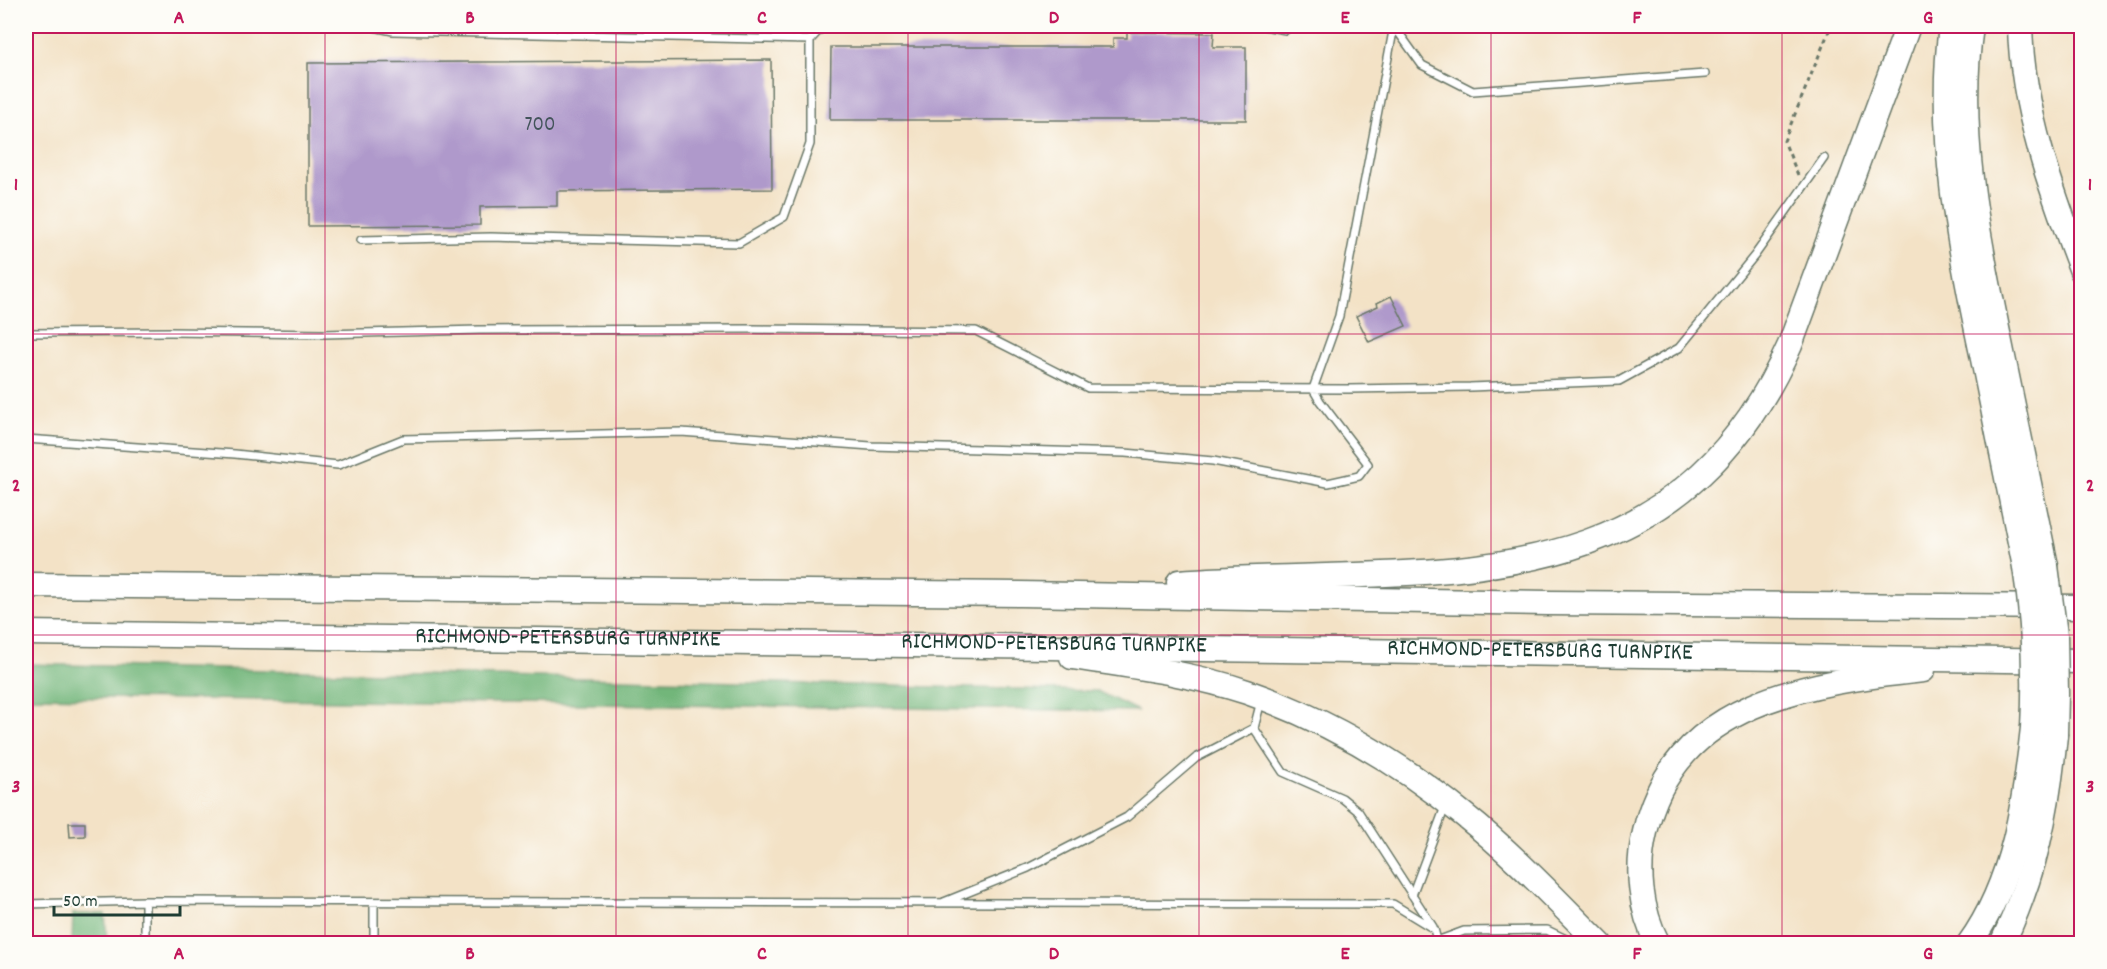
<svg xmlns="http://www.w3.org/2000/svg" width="2107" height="969" viewBox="0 0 2107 969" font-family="Dekko,sans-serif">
	<rect width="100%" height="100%" fill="#fdfcf7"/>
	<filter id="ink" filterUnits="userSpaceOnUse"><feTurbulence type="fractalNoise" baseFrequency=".0167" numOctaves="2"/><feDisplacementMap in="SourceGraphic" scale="12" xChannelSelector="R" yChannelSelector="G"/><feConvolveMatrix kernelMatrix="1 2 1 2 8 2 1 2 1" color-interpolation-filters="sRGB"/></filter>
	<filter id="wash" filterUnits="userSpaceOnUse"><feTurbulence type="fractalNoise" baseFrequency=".008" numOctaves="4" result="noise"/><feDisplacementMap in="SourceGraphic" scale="24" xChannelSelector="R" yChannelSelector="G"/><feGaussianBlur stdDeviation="1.35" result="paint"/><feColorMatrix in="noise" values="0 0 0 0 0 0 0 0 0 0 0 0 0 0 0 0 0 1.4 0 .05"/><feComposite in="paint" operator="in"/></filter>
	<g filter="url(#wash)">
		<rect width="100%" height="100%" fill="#f3e2c6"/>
		<path fill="#72b67a" stroke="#487a57" stroke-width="1.5" d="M 26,664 L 1097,691 L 1138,711 L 26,697 Z
			M 73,914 L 105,914 L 107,943 L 72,943 Z"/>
		<g id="blocks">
			<path fill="#af99cb" d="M 1127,32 L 1214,33 L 1213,47 L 1246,47 L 1246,120 L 830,120 L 831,47 L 1113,47 L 1113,38 L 1127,38 Z
				M 771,60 L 772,189 L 557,191 L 557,206 L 480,207 L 480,225 L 308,226 L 308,63 Z
				M 1391,296 L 1406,326 L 1369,342 L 1356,316 L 1378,306 L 1377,303 Z
				M 69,823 L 85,823 L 85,836 L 70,837 Z"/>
		</g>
	</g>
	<g filter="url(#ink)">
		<use href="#blocks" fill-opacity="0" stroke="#697767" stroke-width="1.5"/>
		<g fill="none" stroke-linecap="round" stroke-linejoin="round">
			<g stroke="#697767" stroke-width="10">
				<path id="service" d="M 369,26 L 393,31 L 810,40
					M 1264,26 L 1286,30
					M 1394,26 L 1422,65 L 1473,91 L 1705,74
					M 654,37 L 654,26
					M 797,40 L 797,26
					M 361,240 L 491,237 L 739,243 L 784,217 L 810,144 L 810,40 L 823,26
					M 26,333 L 170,332 L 324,334 L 479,330 L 753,329 L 976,331 L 1088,388 L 1349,389 L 1470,387 L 1619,381 L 1679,348 L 1755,255 L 1824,158
					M 26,439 L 235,454 L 338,465 L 403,439 L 681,432 L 871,446 L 1125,453 L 1213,461 L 1328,483 L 1359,476 L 1368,464 L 1320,401 L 1313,389 L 1339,316 L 1394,26
					M 1261,701 L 1254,728 L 1283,772 L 1342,798 L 1358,811 L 1433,927
					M 1412,895 L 1445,807
					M 944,902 L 1028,868 L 1127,817 L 1196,758 L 1254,728
					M 26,904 L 145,901 L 1393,904 L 1434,929 L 1438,944
					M 1437,941 L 1464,931 L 1547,930 L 1576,944
					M 145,944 L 145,901
					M 374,944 L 374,902"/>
			</g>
			<g stroke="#697767" stroke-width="27">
				<g id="motorway">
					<path d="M 1951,26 C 1937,136 1959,245 1982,354 C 1997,425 2011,496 2025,567"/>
					<path d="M 1971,26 C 1956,131 1978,235 1999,338 C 2014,414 2030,490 2046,566"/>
					<path d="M 2020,26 C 2022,110 2052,193 2082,271"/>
					<path d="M 1179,582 C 1422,563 1669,616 1790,345 L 1908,26"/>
					<path d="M 26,585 L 1020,594 L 1548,603 L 2082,607"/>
					<path id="s1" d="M 26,633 C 711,640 1396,647 2082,661"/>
					<path d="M 1072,657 C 1130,666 1191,673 1247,692 C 1325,719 1400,763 1464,815 C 1513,854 1556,900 1600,944"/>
					<path d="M 1658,944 C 1640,910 1636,869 1645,832 C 1674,701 1810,682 1923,670"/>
					<path d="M 1969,944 C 2014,882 2025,801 2033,728"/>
					<path d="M 2002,944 C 2035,875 2048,810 2055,735"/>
				</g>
			</g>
			<path stroke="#697767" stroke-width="3" stroke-dasharray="4.5 4.5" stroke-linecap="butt" d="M 1798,175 L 1784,141 L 1831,26"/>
			<use href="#service" stroke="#fff" stroke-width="7"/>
			<use href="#motorway" stroke="#fff" stroke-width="24"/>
			<g stroke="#697767" stroke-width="27" stroke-linecap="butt">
				<path id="motorway-bridge" d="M 2046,566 L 2055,635 L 2056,694 L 2055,735
					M 2025,567 C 2034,622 2036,672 2033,728"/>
			</g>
			<use href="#motorway-bridge" stroke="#fff" stroke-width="24"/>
		</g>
	</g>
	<path fill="none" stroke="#c2185b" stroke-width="1.5" stroke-opacity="0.55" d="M 325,26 L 325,944M 616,26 L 616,944M 908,26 L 908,944M 1199,26 L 1199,944M 1491,26 L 1491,944M 1782,26 L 1782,944M 26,334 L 2082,334M 26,635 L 2082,635"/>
	<g text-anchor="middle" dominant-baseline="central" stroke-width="4.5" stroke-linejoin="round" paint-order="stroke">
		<g font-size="21" fill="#43545a">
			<text x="540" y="126">700</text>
		</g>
		<g font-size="24" fill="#1f3d34" stroke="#fdfcf7">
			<text stroke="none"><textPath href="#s1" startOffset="542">RICHMOND-PETERSBURG TURNPIKE</textPath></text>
			<text stroke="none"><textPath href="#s1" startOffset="1028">RICHMOND-PETERSBURG TURNPIKE</textPath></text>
			<text stroke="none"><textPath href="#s1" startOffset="1514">RICHMOND-PETERSBURG TURNPIKE</textPath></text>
		</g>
	</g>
	<rect width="2107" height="969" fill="none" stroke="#fdfcf7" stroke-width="66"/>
	<path d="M54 906v9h126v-9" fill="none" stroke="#1f3d34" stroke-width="3"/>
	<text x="63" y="906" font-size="18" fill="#1f3d34" stroke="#fdfcf7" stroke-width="4.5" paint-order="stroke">50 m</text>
	<rect x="33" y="33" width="2041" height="903" fill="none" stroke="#c2185b" stroke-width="2"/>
	<g font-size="20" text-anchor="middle" font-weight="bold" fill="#c2185b">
		<text x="179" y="23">A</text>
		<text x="470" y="23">B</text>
		<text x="762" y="23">C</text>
		<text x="1054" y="23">D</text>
		<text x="1345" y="23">E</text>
		<text x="1637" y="23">F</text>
		<text x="1928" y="23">G</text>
		<text x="16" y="190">1</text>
		<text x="2090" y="190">1</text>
		<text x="16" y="491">2</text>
		<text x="2090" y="491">2</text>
		<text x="16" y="792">3</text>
		<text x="2090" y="792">3</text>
		<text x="179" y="959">A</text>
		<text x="470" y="959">B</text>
		<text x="762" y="959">C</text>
		<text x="1054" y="959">D</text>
		<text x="1345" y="959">E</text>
		<text x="1637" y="959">F</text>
		<text x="1928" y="959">G</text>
	</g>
</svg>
